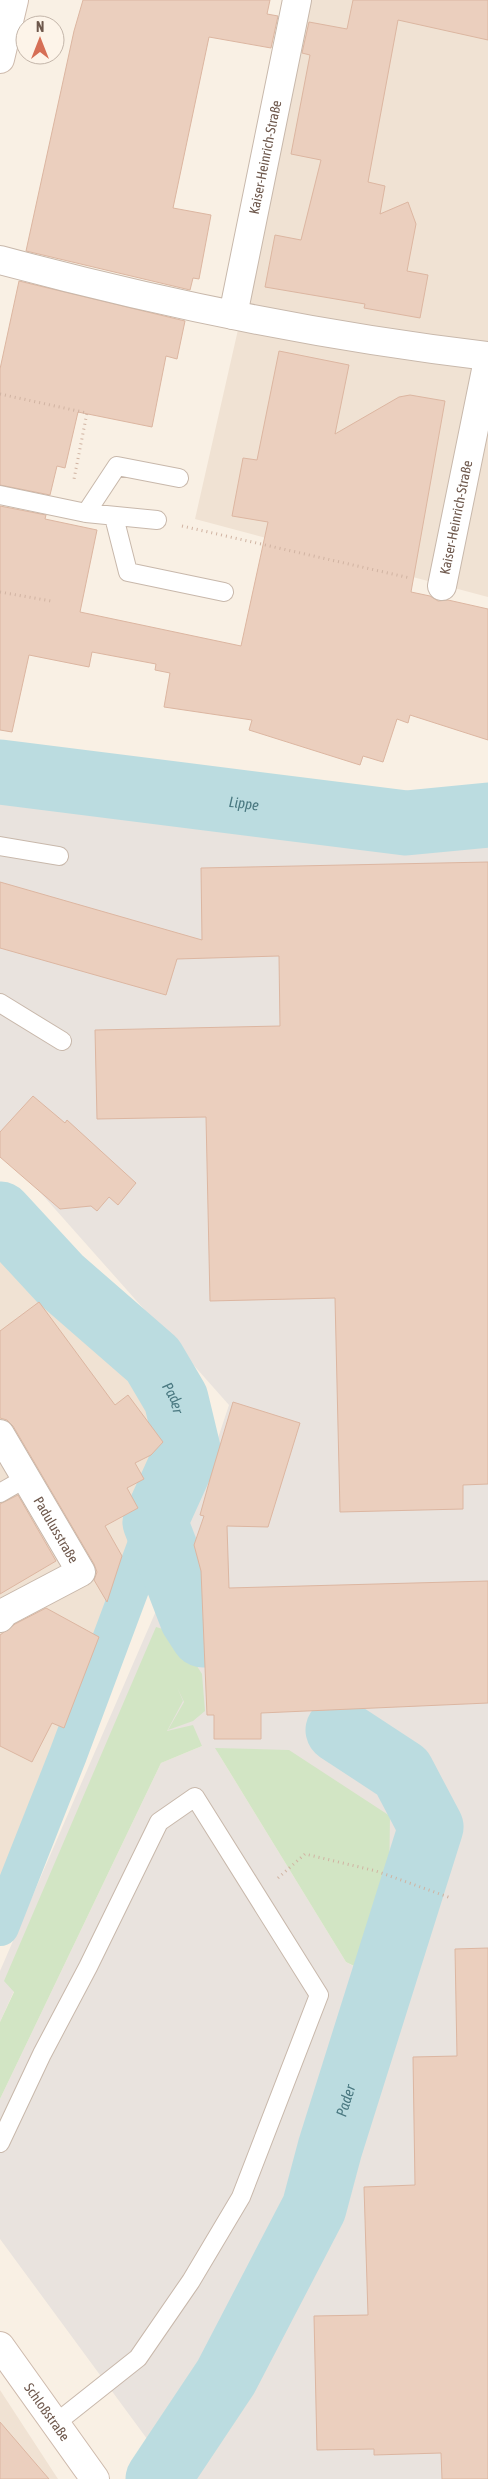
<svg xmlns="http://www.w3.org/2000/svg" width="488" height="2479" viewBox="0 0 488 2479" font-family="'Asap Condensed',sans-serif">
	<rect width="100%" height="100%" fill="#f9f0e4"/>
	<path fill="#f0e2d3" d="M 309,0 L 488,0 L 488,597 L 195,519 L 262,224 Z
		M 0,1236 L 45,1289 L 145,1374 L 171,1436 L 145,1485 L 101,1639 L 0,1892 Z
		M 0,2390 L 58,2479 L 0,2479 Z"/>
	<path fill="#e9e3de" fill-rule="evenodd" d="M 0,799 L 488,827 L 488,2479 L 180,2479 L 153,2447 L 0,2239 L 0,2099 L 161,1763 L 202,1746 L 166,1732 L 164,1659 L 0,2022 L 0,1971 L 175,1567 L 229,1405 L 0,1147 ZM 215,1748 L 359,1969 L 346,1962 Z"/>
	<path fill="#d2e5c4" d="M 156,1627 L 176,1633 L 202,1674 L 205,1711 L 193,1721 L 168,1730 L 184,1702 L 177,1687 L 183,1701 L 167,1731 L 193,1725 L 202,1746 L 161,1763 L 0,2099 L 0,2022 L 14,1992 L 4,1981 Z
		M 215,1748 L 289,1750 L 390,1816 L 389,1882 L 360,1969 L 346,1962 Z"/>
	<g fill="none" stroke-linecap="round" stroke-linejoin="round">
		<path stroke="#bbdce0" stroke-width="38" d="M 0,1927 L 68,1755 L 155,1522"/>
		<g stroke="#bbdce0" stroke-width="65">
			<path id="s1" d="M 0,772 L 406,823 L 488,815"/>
			<path id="s2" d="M 0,1214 L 60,1279 L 153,1360 L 176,1399 L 188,1449 L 155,1522 L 192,1618 L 203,1635"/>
			<path id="s3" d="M 158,2479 L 226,2377 L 314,2208 L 330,2148 L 431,1827 L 402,1772 L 338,1730"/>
		</g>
	</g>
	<path fill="#ebcfbe" stroke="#dcb6a1" d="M 83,0 L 270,0 L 267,14 L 278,16 L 271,48 L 209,37 L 173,208 L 211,215 L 199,279 L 193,278 L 190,290 L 26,251 L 74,31 Z
		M 353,0 L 488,0 L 488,40 L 398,20 L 368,182 L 385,186 L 380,214 L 408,202 L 416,224 L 407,271 L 428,275 L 420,318 L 364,308 L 365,304 L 265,287 L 275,235 L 301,240 L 321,160 L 291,154 L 310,55 L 302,53 L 309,22 L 347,29 Z
		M 19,281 L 185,321 L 177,359 L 166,356 L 152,427 L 78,412 L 65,468 L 57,466 L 50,495 L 0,485 L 0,369 Z
		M 279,351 L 349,365 L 335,434 L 399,397 L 410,395 L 445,401 L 411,592 L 430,596 L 438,601 L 448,600 L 488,609 L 488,740 L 410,715 L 408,723 L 397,719 L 383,762 L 363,756 L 360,765 L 249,730 L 252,720 L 164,707 L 170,673 L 155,670 L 156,664 L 92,652 L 89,667 L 29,655 L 12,732 L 0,730 L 0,506 L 46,515 L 45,519 L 97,530 L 80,612 L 241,646 L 268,522 L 232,516 L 243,458 L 257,460 Z
		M 488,862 L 488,1484 L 463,1485 L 463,1509 L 340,1512 L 335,1298 L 210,1301 L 206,1117 L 97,1119 L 95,1030 L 280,1026 L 279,956 L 177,959 L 166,995 L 0,948 L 0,882 L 202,940 L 201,868 Z
		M 33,1096 L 65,1123 L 67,1120 L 136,1183 L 118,1205 L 109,1197 L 97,1211 L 91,1206 L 60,1209 L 0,1157 L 0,1132 Z
		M 39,1302 L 115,1405 L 128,1395 L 163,1442 L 151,1455 L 135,1463 L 144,1479 L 127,1488 L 138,1508 L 105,1526 L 122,1556 L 107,1602 L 94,1580 L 97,1572 L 94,1564 L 13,1426 L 7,1420 L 0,1418 L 0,1331 Z
		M 233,1402 L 300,1423 L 268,1527 L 227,1526 L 229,1588 L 488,1581 L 488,1703 L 261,1713 L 261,1739 L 214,1739 L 214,1715 L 207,1715 L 201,1571 L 194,1545 L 204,1516 L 200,1515 L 210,1479 Z
		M 18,1495 L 56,1561 L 0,1594 L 0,1504 Z
		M 46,1608 L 99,1637 L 64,1728 L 52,1723 L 32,1762 L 0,1746 L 0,1635 L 15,1624 Z
		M 488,1948 L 488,2479 L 442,2479 L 441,2453 L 374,2455 L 374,2449 L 317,2450 L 314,2316 L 368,2315 L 364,2187 L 415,2185 L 413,2057 L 457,2056 L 455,1949 Z
		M 0,2422 L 49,2479 L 0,2479 Z"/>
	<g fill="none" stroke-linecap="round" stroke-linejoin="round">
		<g stroke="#c8b8ab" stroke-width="20">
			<path id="lane" d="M 0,495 L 86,513 L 157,520
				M 86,513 L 117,466 L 179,478
				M 114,517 L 128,572 L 224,592
				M 0,846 L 59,856
				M 0,1003 L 62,1041
				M 0,1493 L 26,1478
				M 0,2143 L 42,2054 L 88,1967 L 159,1822 L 195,1797 L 319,1995 L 241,2197 L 191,2281 L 138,2358 L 56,2423"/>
		</g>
		<g stroke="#c8b8ab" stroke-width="30">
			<g id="street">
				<path d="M 0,260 C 160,303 324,337 488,356"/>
				<path id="s4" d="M 233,315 L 297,0"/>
				<path id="s5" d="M 442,586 L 488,360"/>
				<path id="s6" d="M 0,1434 L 81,1572 L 5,1612 L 0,1618"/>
			</g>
		</g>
		<g stroke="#cebaac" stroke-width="30">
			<g id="secondary">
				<path d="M 0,59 L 14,0"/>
				<path id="s7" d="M 0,2346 L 95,2479"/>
			</g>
		</g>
		<path stroke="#d0b3a2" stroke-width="3" stroke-dasharray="1 4" stroke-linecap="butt" d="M 0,394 L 87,413 L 74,479
			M 182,526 L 410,578
			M 0,592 L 51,601
			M 278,1878 L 305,1854 L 376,1871 L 451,1898"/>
		<use href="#lane" stroke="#fff" stroke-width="18"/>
		<use href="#street" stroke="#fff" stroke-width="28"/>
		<use href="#secondary" stroke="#fff" stroke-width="28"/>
	</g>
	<g text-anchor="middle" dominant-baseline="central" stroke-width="4" stroke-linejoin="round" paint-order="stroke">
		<g font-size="14" fill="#6e584c" stroke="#fdf4e9">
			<text stroke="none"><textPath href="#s4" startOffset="161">Kaiser-Heinrich-Straße</textPath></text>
			<text stroke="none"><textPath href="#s5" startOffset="70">Kaiser-Heinrich-Straße</textPath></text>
			<text stroke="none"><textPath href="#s6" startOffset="111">Padulusstraße</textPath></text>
			<text stroke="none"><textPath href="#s7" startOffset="81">Schloßstraße</textPath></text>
		</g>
		<g font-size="15" font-style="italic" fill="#497880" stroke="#fdf4e9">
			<text stroke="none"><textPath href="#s1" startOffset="246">Lippe</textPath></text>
			<text stroke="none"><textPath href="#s2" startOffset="255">Pader</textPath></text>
			<text stroke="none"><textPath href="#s3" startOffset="425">Pader</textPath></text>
		</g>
	</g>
	<g transform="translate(40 40)"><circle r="24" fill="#fdf4e9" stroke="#c4b6aa"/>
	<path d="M0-4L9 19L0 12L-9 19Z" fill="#d66f56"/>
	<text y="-8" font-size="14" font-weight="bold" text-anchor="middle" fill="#6e584c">N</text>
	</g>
</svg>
